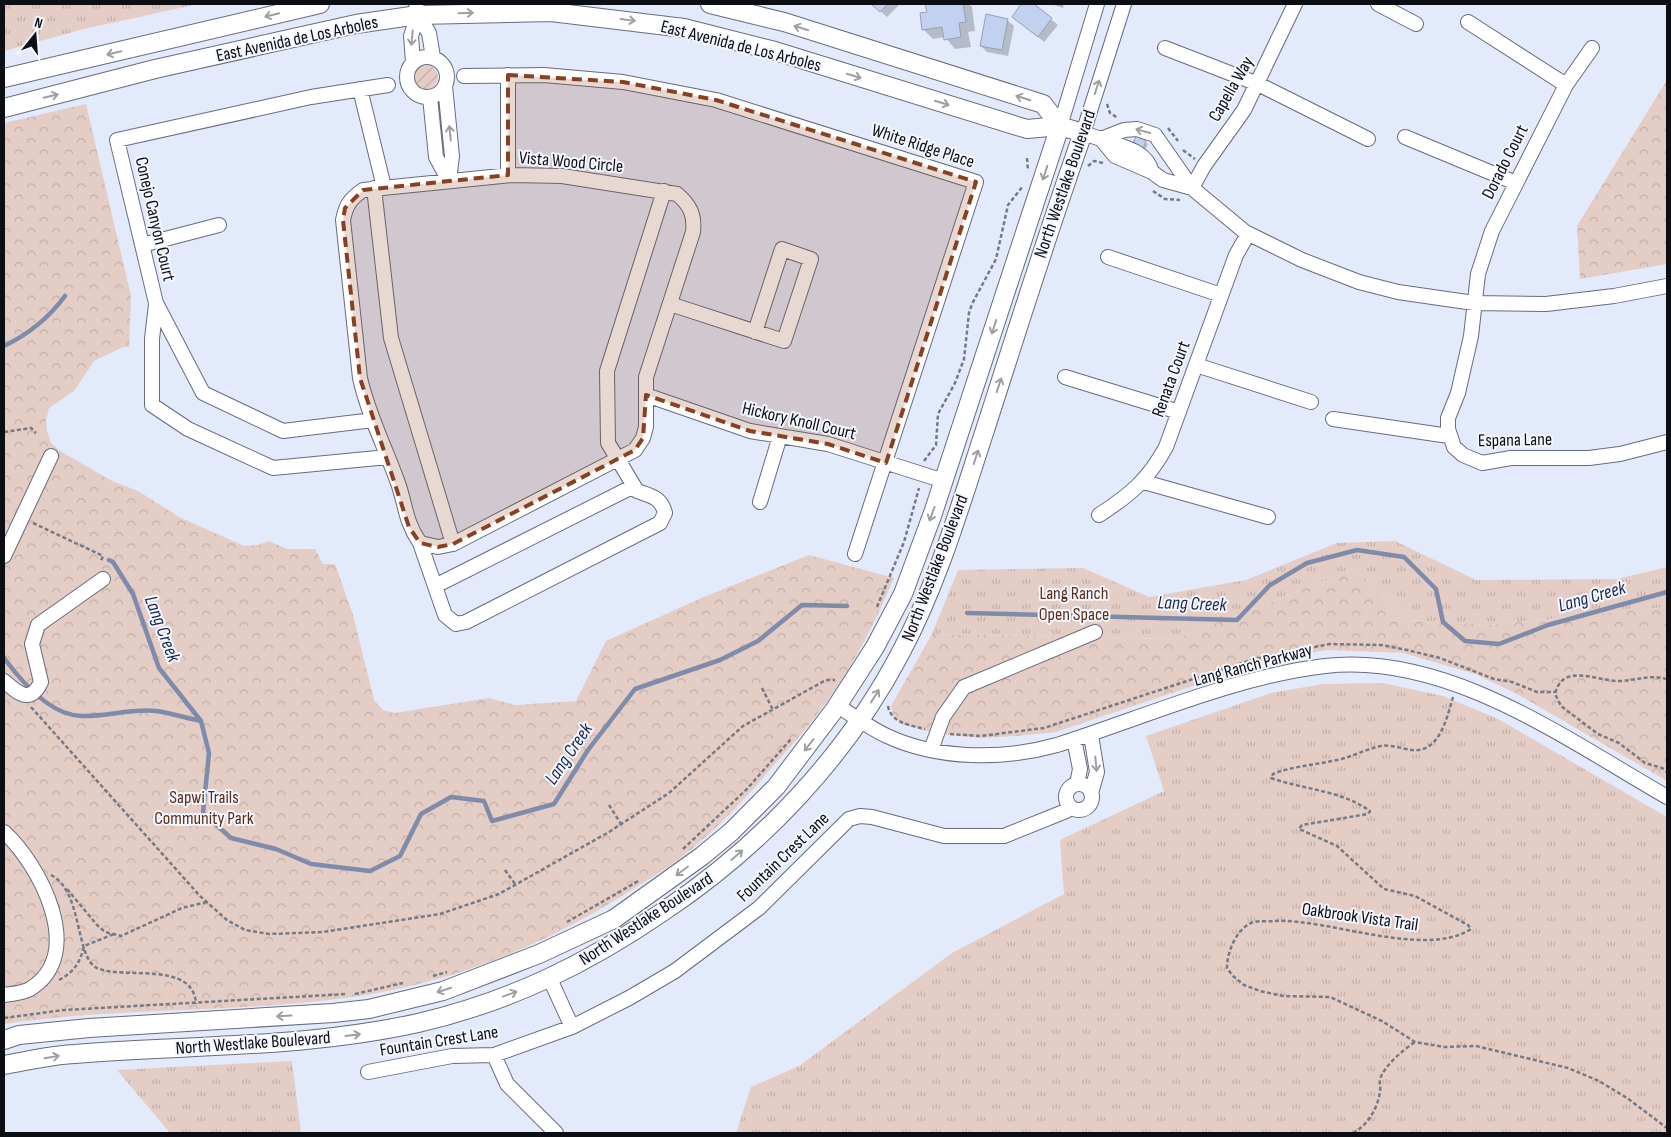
<svg xmlns="http://www.w3.org/2000/svg" width="1671" height="1137" viewBox="0 0 1671 1137" font-family="'Sofia Sans Condensed',sans-serif">
	<defs>
		<pattern id="grass-tufts" width="24" height="20" patternUnits="userSpaceOnUse" patternTransform="scale(1.25)"><rect width="24" height="20" fill="#e4cdc4"/><path d="M3 7l-1-3M5 7V3M7 7l1-3M15 17l-1-3M17 17v-4M19 17l1-3" fill="none" stroke="#c2afa8"/></pattern>
		<pattern id="park-crowns" width="20" height="18" patternUnits="userSpaceOnUse" patternTransform="scale(1.25)"><rect width="20" height="18" fill="#e4cdc4"/><path d="M2 6a3 3 0 1 1 6 0M12 15a3 3 0 1 1 6 0" fill="none" stroke="#c2afa8"/></pattern>
		<pattern id="garden-furrows" width="10" height="10" patternUnits="userSpaceOnUse" patternTransform="scale(1.25)"><rect width="10" height="10" fill="#e4cdc4"/><path d="M-1 1l2-2M0 10L10 0M9 11l2-2" fill="none" stroke="#c2afa8"/></pattern>
	</defs>
	<rect width="100%" height="100%" fill="#e3eafb"/>
	<path fill="url(#grass-tufts)" d="M 4,4 L 198,4 L 84,29 L 4,51 Z
		M 1395,541 L 1476,580 L 1617,579 L 1667,567 L 1667,607 L 1489,625 L 1407,620 L 1355,569 L 1176,639 L 932,634 L 958,570 L 1083,568 L 1149,597 L 1246,580 L 1337,543 Z
		M 1382,683 L 1443,696 L 1498,719 L 1667,817 L 1667,1133 L 736,1133 L 751,1087 L 799,1066 L 952,953 L 1064,894 L 1060,840 L 1164,791 L 1146,736 L 1271,693 L 1323,684 Z
		M 292,1061 L 301,1133 L 170,1133 L 117,1070 Z"/>
	<path fill="url(#park-crowns)" d="M 1667,80 L 1667,264 L 1580,279 L 1577,226 Z
		M 86,104 L 131,296 L 129,347 L 123,347 L 94,361 L 74,391 L 49,408 L 46,420 L 47,431 L 51,443 L 60,451 L 112,481 L 138,491 L 179,517 L 244,546 L 258,545 L 269,541 L 287,549 L 315,549 L 323,564 L 335,564 L 353,615 L 374,700 L 383,710 L 394,713 L 489,698 L 515,705 L 576,701 L 606,641 L 706,596 L 809,555 L 894,578 C 873,628 847,678 812,721 C 800,737 786,751 773,766 C 744,801 711,835 674,863 C 661,872 647,880 633,889 C 546,945 449,985 345,998 C 232,1013 117,1007 4,1024 L 4,123 Z
		M 1355,569 L 1407,620 L 1489,625 L 1667,607 L 1667,781 L 1517,694 L 1475,674 L 1403,653 L 1326,650 L 1261,663 L 1056,732 L 1015,736 L 982,738 L 949,735 L 922,730 L 902,724 L 894,717 L 891,706 L 932,634 L 1176,639 Z"/>
	<path fill="url(#garden-furrows)" d="M414 77a12 12 0 1 1 24 0a12 12 0 1 1-24 0Z"/>
	<path fill="#0003" d="M 872,4 L 900,4 L 887,17 Z
		M 927,4 L 968,4 L 972,7 L 975,31 L 968,32 L 971,47 L 955,49 L 945,37 L 933,39 L 923,29 L 928,13 Z
		M 1023,4 L 1032,4 L 1058,25 L 1044,42 L 1013,16 Z
		M 1051,4 L 1064,4 L 1063,8 Z
		M 1007,20 L 1014,26 L 1008,56 L 987,52 L 981,46 Z
		M 1145,142 L 1148,144 L 1139,162 L 1133,159 Z"/>
	<g fill="none" stroke-linecap="round" stroke-linejoin="round">
		<path stroke="#7f8baa" stroke-width="4.5" d="M 4,346 C 29,334 48,319 65,296
			M 109,560 L 113,562 L 133,594 L 159,668 L 201,721 L 209,753 L 203,813 L 231,838 L 276,849 L 311,864 L 370,871 L 400,856 L 421,814 L 451,797 L 484,801 L 492,821 L 554,804 L 588,750 L 635,689 L 720,660 L 758,641 L 802,605 L 847,606
			M 967,613 L 1237,620 L 1270,585 L 1307,563 L 1357,550 L 1404,557 L 1436,589 L 1443,622 L 1465,641 L 1499,644 L 1548,625 L 1667,592
			M 4,658 C 21,681 51,716 82,716 C 106,717 132,708 156,711 C 171,713 186,718 201,721"/>
	</g>
	<path fill="#c3d1f1" stroke="#99a0b0" d="M 871,4 L 888,4 L 880,12 Z
		M 925,4 L 963,4 L 966,22 L 959,23 L 961,37 L 944,40 L 942,27 L 922,30 L 920,13 L 927,12 Z
		M 1021,4 L 1034,4 L 1052,18 L 1038,37 L 1012,17 Z
		M 986,14 L 1008,19 L 1002,50 L 980,46 Z
		M 1136,136 L 1146,141 L 1142,151 L 1132,146 Z"/>
	<g fill="none" stroke-linecap="round" stroke-linejoin="round">
		<g stroke="#666c7b" stroke-width="16">
			<path id="minor" d="M 1124,4 L 1083,133 L 1101,139 L 1115,156 L 1152,172 L 1163,180 L 1192,188
				M 1378,4 L 1416,24
				M 418,15 L 429,33 L 433,57
				M 1468,22 L 1566,85
				M 1165,48 L 1258,84 L 1368,139
				M 1592,48 L 1566,85 L 1492,231 L 1478,274 L 1471,336 L 1458,393 L 1448,418 L 1448,429 L 1454,447 L 1463,455 L 1482,463 L 1511,458 L 1589,458 L 1620,454 L 1667,442
				M407 77a20 20 0 1 1 40 0a20 20 0 1 1-40 0Z
				M 413,62 L 411,36 L 418,15 L 416,4
				M 508,75 L 508,175
				M 464,76 L 544,75 L 623,82 L 716,100 L 976,182 L 855,554
				M 445,86 L 452,156 L 449,181
				M 360,89 L 384,187
				M 430,97 L 436,157 L 449,181
				M 1060,126 L 1097,4
				M 1405,137 L 1516,183
				M 1101,139 L 1124,130 L 1137,129 L 1155,135 L 1192,188 L 1245,232 L 1302,260 L 1359,282 L 1398,292 L 1474,303 L 1546,304 L 1614,296 L 1667,286
				M 1102,139 C 1121,147 1146,149 1152,172
				M 511,175 L 562,176 L 677,194 C 690,205 695,215 693,232 L 646,377 L 646,427 L 643,438 L 635,450 L 453,544 L 438,547 L 420,543 C 405,521 406,506 398,483 C 385,447 368,414 360,378 L 343,220 C 346,205 350,199 363,190 Z
				M 374,188 L 391,338 L 453,544
				M 1192,188 L 1204,166 L 1244,110 L 1295,4
				M 142,245 L 219,225
				M 1108,257 L 1221,295
				M 156,304 L 152,339 L 152,405 L 188,429 L 273,468 L 388,457
				M 670,304 L 784,341 L 811,259 L 782,249 L 755,332
				M 1196,365 L 1311,402
				M 1065,377 L 1179,412
				M 646,395 L 750,431 L 828,444 L 944,481
				M 1333,419 L 1449,436
				M 373,420 L 283,431 L 203,393 L 156,303 L 117,140 L 311,97 L 388,85
				M 1144,482 L 1268,517
				M 760,502 L 780,436
				M 1099,515 C 1130,495 1148,480 1166,447 L 1236,255 L 1248,234
				M 420,543 L 445,615 L 456,624 L 466,622 L 660,523 L 665,513 C 661,497 651,496 637,491 L 608,443 L 607,371 L 664,191
				M 4,556 L 51,456
				M 435,586 L 634,486
				M 4,681 C 18,693 30,705 41,682 L 32,644 L 38,625 L 103,579
				M 837,705 C 853,716 870,728 887,736 C 939,760 1003,760 1057,745 C 1142,718 1237,676 1325,666 C 1447,652 1566,739 1667,797
				M 1091,735 L 1097,772 L 1091,793
				M 1074,739 L 1080,769 L 1077,784
				M 931,750 L 943,717 L 964,687 L 1095,632
				M1066 797a13 13 0 1 1 26 0a13 13 0 1 1-26 0Z
				M 4,832 C 40,865 87,954 30,989 C 23,993 11,994 4,995
				M 550,979 L 572,1027
				M 494,1055 L 507,1084 L 556,1133
				M 368,1072 L 452,1056 L 494,1055 L 572,1027 L 629,998 L 675,971 L 759,908 L 849,819 L 860,816 L 872,817 L 944,836 L 1004,836 L 1066,811 L 1071,807"/>
		</g>
		<g stroke="#666c7b" stroke-width="20">
			<path id="major" d="M 710,4 L 784,22 L 1043,104 L 1060,126
				M 4,78 L 320,4
				M 4,108 L 155,69 L 356,24 L 418,15 L 551,12 L 684,28 L 775,51 L 1027,129 L 1060,126 L 1083,133 C 1048,231 1017,331 985,430 C 960,506 938,583 900,654 C 845,758 761,846 664,911 C 587,964 509,1002 418,1023 C 305,1048 189,1045 75,1054 C 51,1055 27,1061 4,1065
				M 4,1040 L 19,1035 L 89,1028 L 333,1013 L 369,1009 L 443,991 L 539,954 L 614,919 L 702,856 L 731,832 L 776,787 L 835,709 L 875,647 L 903,594 L 933,513 L 1060,126"/>
		</g>
		<path stroke="#757a85" stroke-width="2.5" stroke-dasharray="4 2.5" stroke-linecap="butt" d="M 1107,104 L 1110,113 L 1118,118
			M 1168,128 L 1178,141
			M 1183,150 L 1195,159
			M 1027,158 L 1028,171
			M 1088,166 L 1094,161 L 1103,163
			M 1153,191 L 1165,199 L 1180,200
			M 4,432 L 31,428 L 36,433
			M 924,461 L 936,445 L 938,414 L 955,383 L 964,359 L 969,313 L 972,304 L 996,259 L 1008,205 L 1023,186
			M 33,523 L 103,556 L 101,561
			M 877,607 L 904,542 L 919,488
			M 1667,679 C 1647,674 1637,681 1618,681 C 1596,681 1563,662 1555,694 L 1561,706 L 1598,734 L 1619,743 L 1645,763 L 1662,768 L 1667,772
			M 762,688 L 773,710
			M 1453,697 C 1447,717 1440,753 1412,750 C 1403,749 1390,744 1381,746 C 1366,749 1352,757 1337,760 C 1315,765 1293,766 1273,774 L 1271,778 C 1305,790 1340,790 1370,811 L 1368,814 L 1302,825 L 1299,829 L 1337,846 L 1384,889 L 1415,896 L 1468,925 L 1471,929 C 1425,959 1328,918 1274,921 C 1267,922 1258,920 1251,923 C 1236,930 1227,952 1227,968 L 1233,976 L 1244,985 L 1260,991 L 1283,996 L 1330,997 L 1382,1021 L 1415,1042 L 1444,1047 L 1476,1046 L 1568,1068 L 1599,1081 L 1627,1098 L 1667,1128
			M 888,706 C 891,723 910,725 925,729
			M 31,707 L 200,896 L 227,920 L 245,930 L 269,934 L 323,932 L 440,914 L 499,894 L 609,832 L 669,793 L 743,726 L 826,680 L 835,680
			M 950,734 L 981,736 L 1044,728 L 1254,659 L 1330,644 L 1381,645 L 1407,650 L 1440,658 L 1494,679 L 1512,682 L 1537,692 L 1555,692
			M 609,805 L 621,824
			M 683,849 L 747,789 L 791,739
			M 505,870 L 515,884
			M 51,875 C 83,891 75,958 97,968 C 122,980 194,960 196,1004
			M 67,889 L 97,925 L 105,932 L 121,936 L 182,908 L 207,902
			M 567,922 L 640,880
			M 433,976 L 447,972
			M 59,980 C 74,972 80,963 84,946 L 114,934
			M 355,994 L 403,983
			M 4,1018 L 64,1010 L 347,994
			M 1353,1133 C 1368,1125 1378,1108 1380,1091 C 1381,1087 1379,1084 1380,1079 C 1385,1065 1403,1050 1415,1042"/>
		<use href="#minor" stroke="#fff" stroke-width="14"/>
		<use href="#major" stroke="#fff" stroke-width="18"/>
	</g>
	<defs><path id="oneway-shaft" d="M-6 0H5M1.5-3L5.5 0L1.5 3" fill="none" stroke-width="1.6" stroke-linecap="round" stroke-linejoin="round" transform="scale(1.25)"/></defs>
	<g stroke="#9d9fa1">
		<use href="#oneway-shaft" transform="translate(466 13) rotate(-2)"/>
		<use href="#oneway-shaft" transform="translate(272 15) rotate(166)"/>
		<use href="#oneway-shaft" transform="translate(628 20) rotate(8)"/>
		<use href="#oneway-shaft" transform="translate(801 28) rotate(-162)"/>
		<use href="#oneway-shaft" transform="translate(412 38) rotate(95)"/>
		<use href="#oneway-shaft" transform="translate(114 53) rotate(167)"/>
		<use href="#oneway-shaft" transform="translate(854 76) rotate(17)"/>
		<use href="#oneway-shaft" transform="translate(1097 87) rotate(-72)"/>
		<use href="#oneway-shaft" transform="translate(51 96) rotate(-14)"/>
		<use href="#oneway-shaft" transform="translate(1023 98) rotate(-162)"/>
		<use href="#oneway-shaft" transform="translate(942 103) rotate(17)"/>
		<use href="#oneway-shaft" transform="translate(1143 131) rotate(-165)"/>
		<use href="#oneway-shaft" transform="translate(450 133) rotate(-96)"/>
		<use href="#oneway-shaft" transform="translate(1045 173) rotate(108)"/>
		<use href="#oneway-shaft" transform="translate(994 327) rotate(108)"/>
		<use href="#oneway-shaft" transform="translate(999 385) rotate(-72)"/>
		<use href="#oneway-shaft" transform="translate(976 457) rotate(-72)"/>
		<use href="#oneway-shaft" transform="translate(932 514) rotate(110)"/>
		<use href="#oneway-shaft" transform="translate(875 696) rotate(-58)"/>
		<use href="#oneway-shaft" transform="translate(809 745) rotate(128)"/>
		<use href="#oneway-shaft" transform="translate(1096 764) rotate(84)"/>
		<use href="#oneway-shaft" transform="translate(737 855) rotate(-41)"/>
		<use href="#oneway-shaft" transform="translate(682 871) rotate(143)"/>
		<use href="#oneway-shaft" transform="translate(444 990) rotate(162)"/>
		<use href="#oneway-shaft" transform="translate(510 994) rotate(-20)"/>
		<use href="#oneway-shaft" transform="translate(284 1016) rotate(177)"/>
		<use href="#oneway-shaft" transform="translate(353 1035) rotate(-7)"/>
		<use href="#oneway-shaft" transform="translate(52 1057) rotate(-9)"/>
	</g>
	<path fill="#884020" fill-opacity="0.2" stroke="#884020" stroke-width="4" stroke-dasharray="10 6" stroke-linejoin="round" d="M 508,75 L 623,82 L 716,100 L 976,182 L 886,463 L 828,444 L 750,431 L 646,395 L 643,438 L 635,450 L 453,544 L 438,547 L 420,543 L 409,527 L 360,378 L 343,220 L 345,208 L 363,190 L 508,175 Z"/>
	<g text-anchor="middle" dominant-baseline="central" stroke-width="4" stroke-linejoin="round" paint-order="stroke">
		<g font-size="18" fill="#0b0e13" stroke="#f4f7fe">
			<text transform="translate(297 39) rotate(-12)">East Avenida de Los Arboles</text>
			<text transform="translate(741 46) rotate(14)">East Avenida de Los Arboles</text>
			<text transform="translate(1231 89) rotate(-60)">Capella Way</text>
			<text transform="translate(923 146) rotate(18)">White Ridge Place</text>
			<text transform="translate(571 162) rotate(5)">Vista Wood Circle</text>
			<text transform="translate(1505 162) rotate(-63)">Dorado Court</text>
			<text transform="translate(1065 184) rotate(-71)">North Westlake Boulevard</text>
			<text transform="translate(155 219) rotate(77)">Conejo Canyon Court</text>
			<text transform="translate(1171 379) rotate(-70)">Renata Court</text>
			<text transform="translate(799 421) rotate(13)">Hickory Knoll Court</text>
			<text transform="translate(1515 440) rotate(-1)">Espana Lane</text>
			<text transform="translate(935 568) rotate(-69)">North Westlake Boulevard</text>
			<text transform="translate(1253 665) rotate(-15)">Lang Ranch Parkway</text>
			<text transform="translate(783 857) rotate(-44)">Fountain Crest Lane</text>
			<text transform="translate(1360 917) rotate(8)">Oakbrook Vista Trail</text>
			<text transform="translate(646 919) rotate(-33)">North Westlake Boulevard</text>
			<text transform="translate(439 1041) rotate(-9)">Fountain Crest Lane</text>
			<text transform="translate(253 1043) rotate(-4)">North Westlake Boulevard</text>
		</g>
		<g font-size="18" fill="#5d2d17" stroke="#f4f7fe">
			<text x="1074" y="593">Lang Ranch<tspan x="1074" dy="21">Open Space</tspan></text>
			<text x="204" y="797">Sapwi Trails<tspan x="204" dy="21">Community Park</tspan></text>
		</g>
		<g font-size="19" font-style="italic" fill="#1a2851" stroke="#f4f7fe">
			<text transform="translate(1592 597) rotate(-16)">Lang Creek</text>
			<text transform="translate(1192 604) rotate(2)">Lang Creek</text>
			<text transform="translate(162 629) rotate(69)">Lang Creek</text>
			<text transform="translate(569 754) rotate(-56)">Lang Creek</text>
		</g>
	</g>
	<rect width="1671" height="1137" fill="none" stroke="#0b0e13" stroke-width="10"/>
	<g transform="translate(35 35) rotate(17)" stroke="#f4f7fe" stroke-width="4" paint-order="stroke">
	<path d="M0-4L9 19L0 12L-9 19Z" fill="#0b0e13"/>
	<text y="-8" font-size="14" font-weight="bold" text-anchor="middle" fill="#0b0e13">N</text>
	</g>
</svg>
